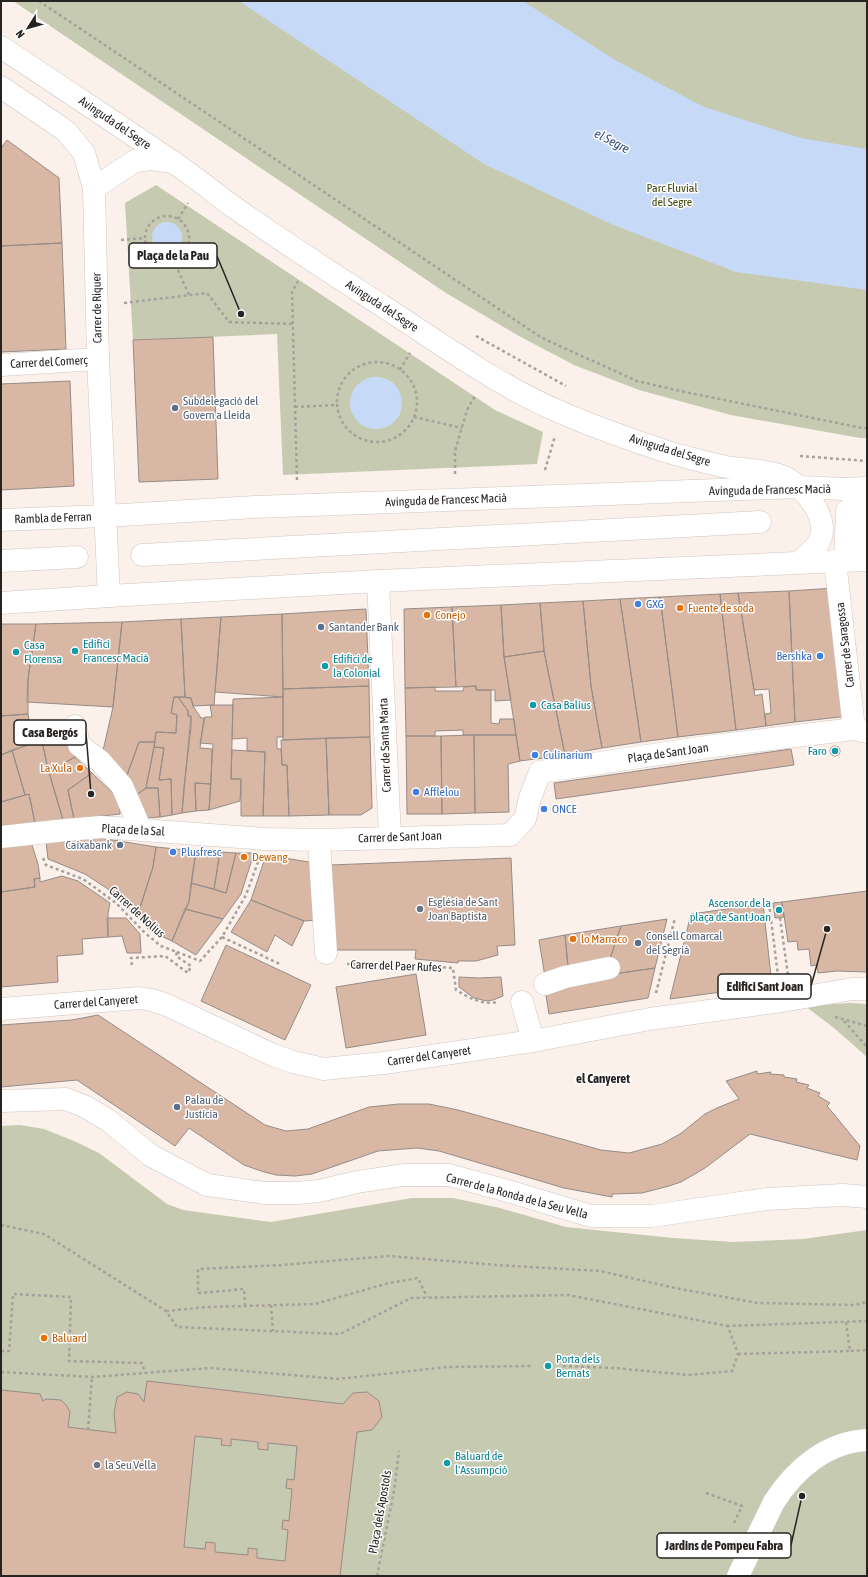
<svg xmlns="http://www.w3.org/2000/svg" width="868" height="1577" viewBox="0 0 868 1577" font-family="'Asap Condensed',sans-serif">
	<rect width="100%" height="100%" fill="#fbf0ea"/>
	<path fill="#c6cab1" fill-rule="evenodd" d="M 13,1 L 867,1 L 867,438 L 860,438 L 731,415 L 639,390 L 574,365 L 519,336 L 446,293 Z
		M 156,185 L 495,410 L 543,432 L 537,464 L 283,475 L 277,334 L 133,340 L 125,203 ZM 377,377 L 386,379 L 393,383 L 400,414 C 384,437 357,432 350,405 Z
		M 850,1003 L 867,1004 L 867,1057 L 834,1028 L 805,1006 Z
		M 20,1125 L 44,1129 L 74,1141 L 99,1153 L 167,1204 L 183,1210 L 271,1222 L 412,1198 L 453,1198 L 500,1208 L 566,1227 L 673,1238 L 733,1242 L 803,1239 L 867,1230 L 867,1576 L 1,1576 L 1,1126 Z"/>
	<path fill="#c6d9f7" d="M 239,1 L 523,1 L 615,60 L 704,107 L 801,138 L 867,149 L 867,290 L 736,272 L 611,224 L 484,164 Z
		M152 237a15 15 0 1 1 30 0a15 15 0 1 1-30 0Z
		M350 403a26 26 0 1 1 52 0a26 26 0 1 1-52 0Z"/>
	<path fill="#d8b7a4" stroke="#968c87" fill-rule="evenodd" d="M 7,140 L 59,178 L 62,243 L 1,246 L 1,148 Z
		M 62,243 L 66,349 L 1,352 L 1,246 Z
		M 213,337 L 218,479 L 139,482 L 133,340 Z
		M 70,381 L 74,486 L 1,490 L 1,384 Z
		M 835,588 L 849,716 L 795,722 L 789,591 Z
		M 789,591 L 795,722 L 766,726 L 765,714 L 771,713 L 769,689 L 754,690 L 738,593 Z
		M 738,593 L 755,696 L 762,694 L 766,726 L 736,730 L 720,594 Z
		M 720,594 L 736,730 L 678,737 L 660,597 Z
		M 660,597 L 678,737 L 641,742 L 620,599 Z
		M 620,599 L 641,742 L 602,748 L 591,686 L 583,601 Z
		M 583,601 L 591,686 L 602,748 L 565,755 L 544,651 L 540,603 Z
		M 540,603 L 544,651 L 504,657 L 501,605 Z
		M 501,605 L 504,657 L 511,700 L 495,701 L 495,690 L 476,690 L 476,686 L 456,687 L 452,607 Z
		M 452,607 L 456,687 L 405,688 L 404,609 Z
		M 366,609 L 369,686 L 283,689 L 282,614 Z
		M 282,614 L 283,697 L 215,692 L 221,617 Z
		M 221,617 L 214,705 L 193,706 L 191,698 L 185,697 L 181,619 Z
		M 181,619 L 185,697 L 174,697 L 171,713 L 177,715 L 176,733 L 156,732 L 155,742 L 139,742 L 126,778 L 102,755 L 113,707 L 122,622 Z
		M 122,622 L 113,707 L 27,702 L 28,679 L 36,624 Z
		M 1,624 L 36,624 L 28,679 L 28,714 L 1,716 Z
		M 544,651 L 565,755 L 520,761 L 504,657 Z
		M 369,686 L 370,737 L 283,740 L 283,689 Z
		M 476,686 L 476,690 L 491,690 L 491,723 L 499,724 L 500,719 L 514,719 L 516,735 L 463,735 L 463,730 L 435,731 L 435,736 L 406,736 L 405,688 L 435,687 L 435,691 L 463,691 L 464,687 Z
		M 174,697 L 178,697 L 188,711 L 188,716 L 191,716 L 191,727 L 184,786 L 182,813 L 172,815 L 171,779 L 159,780 L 164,748 L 154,747 L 156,732 L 176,733 L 177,715 L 171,713 Z
		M 178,697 L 191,698 L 193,706 L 201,718 L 204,718 L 200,748 L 212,749 L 211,784 L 195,783 L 196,811 L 182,813 L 191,716 L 188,716 L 188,711 Z
		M 283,697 L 283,737 L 277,737 L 277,749 L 281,749 L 282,765 L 287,765 L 289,816 L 263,816 L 265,752 L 247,751 L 247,738 L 232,739 L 233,699 Z
		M 210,705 L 233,705 L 231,779 L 241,779 L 240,801 L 209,810 L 213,744 L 200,743 L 205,717 L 212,717 Z
		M 28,714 L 33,743 L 1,755 L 1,716 Z
		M 70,733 L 72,750 L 75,757 L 61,765 L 48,769 L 42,741 Z
		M 474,735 L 475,813 L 442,814 L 441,736 Z
		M 474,735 L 516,735 L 520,761 L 508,764 L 509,812 L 475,813 Z
		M 406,736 L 441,736 L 442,814 L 407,814 Z
		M 370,737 L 372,808 L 361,815 L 329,815 L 326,738 Z
		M 326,738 L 329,815 L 289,816 L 287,765 L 282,765 L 281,740 Z
		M 42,741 L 48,769 L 63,820 L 35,823 L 29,794 L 25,795 L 12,750 Z
		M 139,742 L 155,742 L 146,788 L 135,796 L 126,778 Z
		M830 751a5 5 0 1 1 10 0a5 5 0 1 1-10 0Z
		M 154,747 L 164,748 L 159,780 L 171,779 L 172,815 L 160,817 L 158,788 L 146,788 Z
		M 791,749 L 794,765 L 556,799 L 554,783 Z
		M 12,750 L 25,795 L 1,802 L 1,755 Z
		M 232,750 L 265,752 L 263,816 L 241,816 L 241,779 L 231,779 Z
		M 75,757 L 92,773 L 68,790 L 74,819 L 63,820 L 48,769 L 61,765 Z
		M 92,773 L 118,798 L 120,809 L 120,814 L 74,819 L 68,790 Z
		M 195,783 L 211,784 L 209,810 L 196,811 Z
		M 146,788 L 158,788 L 160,817 L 146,818 L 135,796 Z
		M 29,794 L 35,823 L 1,826 L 1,802 Z
		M 94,837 L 156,847 L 153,867 L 137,917 L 114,893 L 85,874 L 48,859 L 46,842 Z
		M 31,842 L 38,864 L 40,878 L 34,879 L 35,887 L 1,892 L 1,847 Z
		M 156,847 L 196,851 L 189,902 L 172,941 L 150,931 L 137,917 L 153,867 Z
		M 196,851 L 220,852 L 214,889 L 191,883 Z
		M 220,852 L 236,853 L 226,893 L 214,889 Z
		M 236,853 L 254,853 L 241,894 L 223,919 L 185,909 L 189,902 L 191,883 L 226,893 Z
		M 266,855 L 315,863 L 318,920 L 304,921 L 251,900 Z
		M 511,858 L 515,945 L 497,946 L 498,955 L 476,961 L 458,961 L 458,963 L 415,959 L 416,950 L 333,950 L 330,865 Z
		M 62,876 L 78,881 L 110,903 L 108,914 L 108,937 L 82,939 L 83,954 L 57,956 L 58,982 L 1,987 L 1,892 L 35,887 L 34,879 L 40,878 L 40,882 Z
		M 867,891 L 867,972 L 837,971 L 818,973 L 817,965 L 811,966 L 809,949 L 798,950 L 797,941 L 788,942 L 782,902 Z
		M 251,900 L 304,921 L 292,946 L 275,935 L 267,952 L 231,932 Z
		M 782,902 L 784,917 L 775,918 L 773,903 Z
		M 763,904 L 772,985 L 670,999 L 691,914 Z
		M 185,909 L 223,919 L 196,955 L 172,941 Z
		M 107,918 L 126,918 L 140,934 L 141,953 L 127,953 L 122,936 L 108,937 Z
		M 667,919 L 655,968 L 613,974 L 609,962 L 621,926 Z
		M 621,926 L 609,962 L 568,967 L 565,935 Z
		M 565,935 L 568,967 L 545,977 L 539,940 Z
		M 226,945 L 311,985 L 285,1040 L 201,1001 Z
		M 655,968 L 648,998 L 549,1014 L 545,989 L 587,978 Z
		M 416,974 L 426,1035 L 346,1048 L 336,987 Z
		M 459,977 L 478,978 L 501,977 L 503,996 L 493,1000 L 487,1001 L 474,998 L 459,987 Z
		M 98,1015 L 265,1125 L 286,1131 L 308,1129 L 369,1107 L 399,1104 L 429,1104 L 458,1110 L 601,1150 L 629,1153 L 662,1144 L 680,1134 L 705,1114 L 717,1108 L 739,1099 L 726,1081 L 757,1071 L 757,1074 L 771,1072 L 770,1074 L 784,1075 L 784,1077 L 797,1079 L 796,1082 L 809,1085 L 807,1088 L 820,1093 L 818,1096 L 830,1103 L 827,1106 L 860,1146 L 857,1160 L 750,1134 L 705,1168 L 681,1182 L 669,1186 L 642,1193 L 612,1194 L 612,1197 L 564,1188 L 439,1151 L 417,1148 L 378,1151 L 312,1174 L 295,1176 L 276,1175 L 261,1171 L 244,1165 L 189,1128 L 175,1146 L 77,1080 L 1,1087 L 1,1025 L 72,1020 Z
		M 147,1381 L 343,1404 L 353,1393 L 367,1392 L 379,1401 L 382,1417 L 372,1430 L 357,1432 L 340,1576 L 1,1576 L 1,1390 L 40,1394 L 43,1401 L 46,1399 L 61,1400 L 66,1405 L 70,1412 L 68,1427 L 116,1433 L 114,1413 L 117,1397 L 127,1392 L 138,1394 L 144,1402 ZM 195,1436 L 222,1439 L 221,1445 L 231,1446 L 231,1439 L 258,1442 L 258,1449 L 268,1450 L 268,1443 L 297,1446 L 294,1480 L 287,1479 L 286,1488 L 292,1489 L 289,1521 L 283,1520 L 282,1529 L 288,1530 L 285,1561 L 257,1558 L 257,1549 L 248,1548 L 248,1555 L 215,1552 L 215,1543 L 206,1542 L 205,1549 L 184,1547 Z"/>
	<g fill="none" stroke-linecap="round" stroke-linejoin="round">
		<g stroke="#d0c6bf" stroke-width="23">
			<path id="street" d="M 1,365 L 98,359
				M 1,520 L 105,516 L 255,507 L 800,487
				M 142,555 L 760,522
				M 1,561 L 77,557
				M 835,561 L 854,729
				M 378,581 L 390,837
				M 1,603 L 109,596
				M 75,726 L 79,745 L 100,761 L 122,786 L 141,830
				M 1,837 L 66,830 L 101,827 L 265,839 L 319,840 L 510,835 L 525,819 L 530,798 L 540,772 L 713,746 L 854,729 L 867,732
				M 319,840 L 326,953
				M 545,984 L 565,977 L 609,968
				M 522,1002 L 533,1041
				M 1,1009 L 140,998 L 152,1000 L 167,1005 L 273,1055 L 293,1062 L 324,1069 L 384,1063 L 533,1041 L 650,1019 L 782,1001 L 852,989 L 867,989
				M 1,1101 L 66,1099 L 86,1107 L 108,1120 L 150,1155 L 207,1185 L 265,1193 L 297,1193 L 319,1191 L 357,1182 L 403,1175 L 449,1175 L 511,1192 L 591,1216 L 652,1216 L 766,1199 L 843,1195 L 867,1197
				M 738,1576 L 774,1502 C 795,1469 827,1442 867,1440"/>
		</g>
		<g stroke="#d0c6bf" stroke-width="23">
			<path id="secondary" d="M 94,188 L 135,161 L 151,159 L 173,162"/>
		</g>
		<g stroke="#d0c6bf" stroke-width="23">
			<path id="primary" d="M 1,47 C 57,84 114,122 170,160 C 191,174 211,190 231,205 C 281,241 333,274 384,307 C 443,345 501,388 567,415 C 600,429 634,441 668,452 C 689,458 710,464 732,468 C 748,470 766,470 782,476 C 802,484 830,517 820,540 C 816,549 806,556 799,562
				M 1,87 L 66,131 L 84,153 L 94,188 L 98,359 L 109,596 L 378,581 L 867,560
				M 800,487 L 843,489 L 867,488
				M 861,560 L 867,518
				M 845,561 L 847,511 L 853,506 L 867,507"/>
		</g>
		<path stroke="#a8a09b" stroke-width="2.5" stroke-dasharray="3 3" stroke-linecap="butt" d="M 39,1 L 542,338 L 637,381 L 680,391 L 862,428 L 867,428
			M145 238a22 22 0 1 1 44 0a22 22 0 1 1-44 0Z
			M 178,219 L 188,203
			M 121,240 L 145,238
			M 173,259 L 189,295
			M 124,303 L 207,293 L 229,322 L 293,324
			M 476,336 L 566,386
			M337 402a40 40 0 1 1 80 0a40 40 0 1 1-80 0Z
			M 400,370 L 410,353
			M 295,407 L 337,405
			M 414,417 L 462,428
			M 800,456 L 867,461
			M 545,470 L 555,436
			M 455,474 L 455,451 L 467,410 L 475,396
			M 297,480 L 292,292 L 298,281
			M 43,858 L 46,865 L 83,879 L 116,903 L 145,933 L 161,946 L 177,952 L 176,956 L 191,966 L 188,973 L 165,956 L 131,958 L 132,966
			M 769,903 L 778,976
			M 780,918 L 788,975
			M 222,937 L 280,964
			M 177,952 L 200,961 L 222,937 L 246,895 L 258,862
			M 347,964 L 414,965 L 453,968 L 456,990 C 470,998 481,1005 497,1002
			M 656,993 L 675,918
			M 835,1017 L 867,1026
			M 844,1021 L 867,1047
			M 1,1225 L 44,1234 L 166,1311 L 177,1327 L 340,1334 L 411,1298 L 568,1295 L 728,1326
			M 271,1305 L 273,1331
			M 245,1306 L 244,1289 L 198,1293 L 198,1269 L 283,1265 L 389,1256 L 496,1265 L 600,1271 L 680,1289 L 758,1303 L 854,1305 L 867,1302
			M 166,1311 L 207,1307 L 315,1304 L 389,1283 L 418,1278 L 427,1297
			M 846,1322 L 850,1351 L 867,1350
			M 1,1351 L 9,1351 L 13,1294 L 71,1297 L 69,1361 L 142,1363 L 145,1373
			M 738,1354 L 850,1351
			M 563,1366 L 614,1368 L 689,1375 L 732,1371 L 738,1354 L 728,1326 L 867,1321
			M 1,1372 L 92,1377 L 210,1368 L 338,1379 L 447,1367 L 533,1366
			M 88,1430 L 92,1377
			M 706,1493 L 742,1506 L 734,1523
			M 377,1576 L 394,1491 L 399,1451"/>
		<use href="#street" stroke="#fff" stroke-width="22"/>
		<use href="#secondary" stroke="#fff" stroke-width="22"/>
		<use href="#primary" stroke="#fff" stroke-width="22"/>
	</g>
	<g fill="#5c6f8a" stroke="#fff" stroke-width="1.5">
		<circle cx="175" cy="408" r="4"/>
		<circle cx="321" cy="627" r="4"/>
		<circle cx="120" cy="845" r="4"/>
		<circle cx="638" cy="943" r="4"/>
		<circle cx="177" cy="1107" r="4"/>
	</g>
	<g fill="#3f7fe0" stroke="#fff" stroke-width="1.5">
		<circle cx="638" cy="604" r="4"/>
		<circle cx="820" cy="656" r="4"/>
		<circle cx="535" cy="755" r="4"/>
		<circle cx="416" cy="792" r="4"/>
		<circle cx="544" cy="809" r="4"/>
		<circle cx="173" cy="852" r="4"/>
	</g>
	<g fill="#e8710a" stroke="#fff" stroke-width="1.5">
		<circle cx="680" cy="608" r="4"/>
		<circle cx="427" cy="615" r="4"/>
		<circle cx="80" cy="768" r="4"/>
		<circle cx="244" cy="857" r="4"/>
		<circle cx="573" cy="939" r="4"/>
		<circle cx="44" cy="1338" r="4"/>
	</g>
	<g fill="#0f9aa8" stroke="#fff" stroke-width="1.5">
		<circle cx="75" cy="651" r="4"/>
		<circle cx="16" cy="652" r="4"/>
		<circle cx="325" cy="666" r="4"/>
		<circle cx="533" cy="705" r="4"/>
		<circle cx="835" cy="751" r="4"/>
		<circle cx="779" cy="910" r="4"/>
		<circle cx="548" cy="1366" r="4"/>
		<circle cx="447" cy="1463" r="4"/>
	</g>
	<g fill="#6b7280" stroke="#fff" stroke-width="1.5">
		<circle cx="420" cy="909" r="4"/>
		<circle cx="97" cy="1465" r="4"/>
	</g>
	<g text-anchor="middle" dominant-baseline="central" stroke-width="3" stroke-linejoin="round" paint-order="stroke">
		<g font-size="12" fill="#272321" stroke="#fff">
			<text transform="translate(115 123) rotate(34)">Avinguda del Segre</text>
			<text transform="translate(382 306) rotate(33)">Avinguda del Segre</text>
			<text transform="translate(97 308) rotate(-91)">Carrer de Riquer</text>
			<text transform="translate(49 362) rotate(-3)">Carrer del Comerç</text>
			<text transform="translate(670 450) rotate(17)">Avinguda del Segre</text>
			<text transform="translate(770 490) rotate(-1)">Avinguda de Francesc Macià</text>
			<text transform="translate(446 500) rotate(-2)">Avinguda de Francesc Macià</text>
			<text transform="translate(53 518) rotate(-2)">Rambla de Ferran</text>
			<text transform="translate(845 645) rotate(-97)">Carrer de Saragossa</text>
			<text transform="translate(385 745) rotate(-92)">Carrer de Santa Marta</text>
			<text transform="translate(668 753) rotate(-8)">Plaça de Sant Joan</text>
			<text transform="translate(133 830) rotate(3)">Plaça de la Sal</text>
			<text transform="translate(400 837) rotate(-2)">Carrer de Sant Joan</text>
			<text transform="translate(137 912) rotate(42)">Carrer de Nolius</text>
			<text transform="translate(396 966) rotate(2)">Carrer del Paer Rufes</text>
			<text transform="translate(96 1002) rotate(-4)">Carrer del Canyeret</text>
			<text transform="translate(429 1056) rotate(-8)">Carrer del Canyeret</text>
			<text transform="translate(517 1196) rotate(15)">Carrer de la Ronda de la Seu Vella</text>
			<text transform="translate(380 1512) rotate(-80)">Plaça dels Apostols</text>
		</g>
		<g font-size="12" fill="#3d4207" stroke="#fff">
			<text x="672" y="188">Parc Fluvial<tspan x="672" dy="14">del Segre</tspan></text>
		</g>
		<g font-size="12" fill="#4e5e75" stroke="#fff" text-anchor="start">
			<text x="183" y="401">Subdelegació del<tspan x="183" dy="14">Govern a Lleida</tspan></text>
			<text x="329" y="627">Santander Bank</text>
			<text x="112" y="845" text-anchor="end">Caixabank</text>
			<text x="646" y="936">Consell Comarcal<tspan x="646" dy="14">del Segrià</tspan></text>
			<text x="185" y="1100">Palau de<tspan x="185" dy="14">Justícia</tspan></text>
		</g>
		<g font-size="12" fill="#366cbe" stroke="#fff" text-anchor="start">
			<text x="646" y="604">GXG</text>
			<text x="812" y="656" text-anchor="end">Bershka</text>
			<text x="543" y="755">Culinarium</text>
			<text x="424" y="792">Afflelou</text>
			<text x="552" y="809">ONCE</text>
			<text x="181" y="852">Plusfresc</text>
		</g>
		<g font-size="12" fill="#c56008" stroke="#fff" text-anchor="start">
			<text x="688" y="608">Fuente de soda</text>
			<text x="435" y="615">Conejo</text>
			<text x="72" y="768" text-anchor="end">La Xula</text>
			<text x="252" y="857">Dewang</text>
			<text x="581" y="939">lo Marraco</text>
			<text x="52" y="1338">Baluard</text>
		</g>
		<g font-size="12" fill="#0d838f" stroke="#fff" text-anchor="start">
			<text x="83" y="644">Edifici<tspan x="83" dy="14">Francesc Macià</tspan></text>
			<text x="24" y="645">Casa<tspan x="24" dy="14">Florensa</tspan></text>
			<text x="333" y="659">Edifici de<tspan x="333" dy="14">la Colonial</tspan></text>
			<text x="541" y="705">Casa Balius</text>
			<text x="827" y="751" text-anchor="end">Faro</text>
			<text x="771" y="903" text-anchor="end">Ascensor de la<tspan x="771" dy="14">plaça de Sant Joan</tspan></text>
			<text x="556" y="1359">Porta dels<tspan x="556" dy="14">Bernats</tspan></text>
			<text x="455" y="1456">Baluard de<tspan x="455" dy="14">l'Assumpció</tspan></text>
		</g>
		<g font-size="12" fill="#5b616d" stroke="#fff" text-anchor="start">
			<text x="428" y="902">Església de Sant<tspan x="428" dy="14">Joan Baptista</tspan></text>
			<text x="105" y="1465">la Seu Vella</text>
		</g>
		<g font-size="13" font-style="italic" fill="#364f79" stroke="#fff">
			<text transform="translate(612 141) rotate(28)">el Segre</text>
		</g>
		<g font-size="13" font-weight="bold" fill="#272321" stroke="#fff">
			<text x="603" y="1078">el Canyeret</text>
		</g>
	</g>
	<path fill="none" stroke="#272321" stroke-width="1.5" d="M241 314L217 256M91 794L86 733M827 929L811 986M802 1496L791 1545"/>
	<g fill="#272321" stroke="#fff" stroke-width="1.5">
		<circle cx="241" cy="314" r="4"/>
		<circle cx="91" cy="794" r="4"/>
		<circle cx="827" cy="929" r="4"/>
		<circle cx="802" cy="1496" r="4"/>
	</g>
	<g fill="#fff" stroke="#272321" stroke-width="1.5">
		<rect x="129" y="243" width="88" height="25" rx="4"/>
		<rect x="14" y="720" width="72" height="25" rx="4"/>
		<rect x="718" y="974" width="93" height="25" rx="4"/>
		<rect x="657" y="1533" width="134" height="25" rx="4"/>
	</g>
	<g font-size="13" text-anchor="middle" font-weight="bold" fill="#272321">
		<text x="173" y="260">Plaça de la Pau</text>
		<text x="50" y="737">Casa Bergós</text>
		<text x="765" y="991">Edifici Sant Joan</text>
		<text x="724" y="1550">Jardins de Pompeu Fabra</text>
	</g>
	<rect width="868" height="1577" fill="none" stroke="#272321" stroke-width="4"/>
	<g transform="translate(28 28) rotate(233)" stroke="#ffffff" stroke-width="3" paint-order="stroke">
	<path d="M0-3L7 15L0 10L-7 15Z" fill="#272321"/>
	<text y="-6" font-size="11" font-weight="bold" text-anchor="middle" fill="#272321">N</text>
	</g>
</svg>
